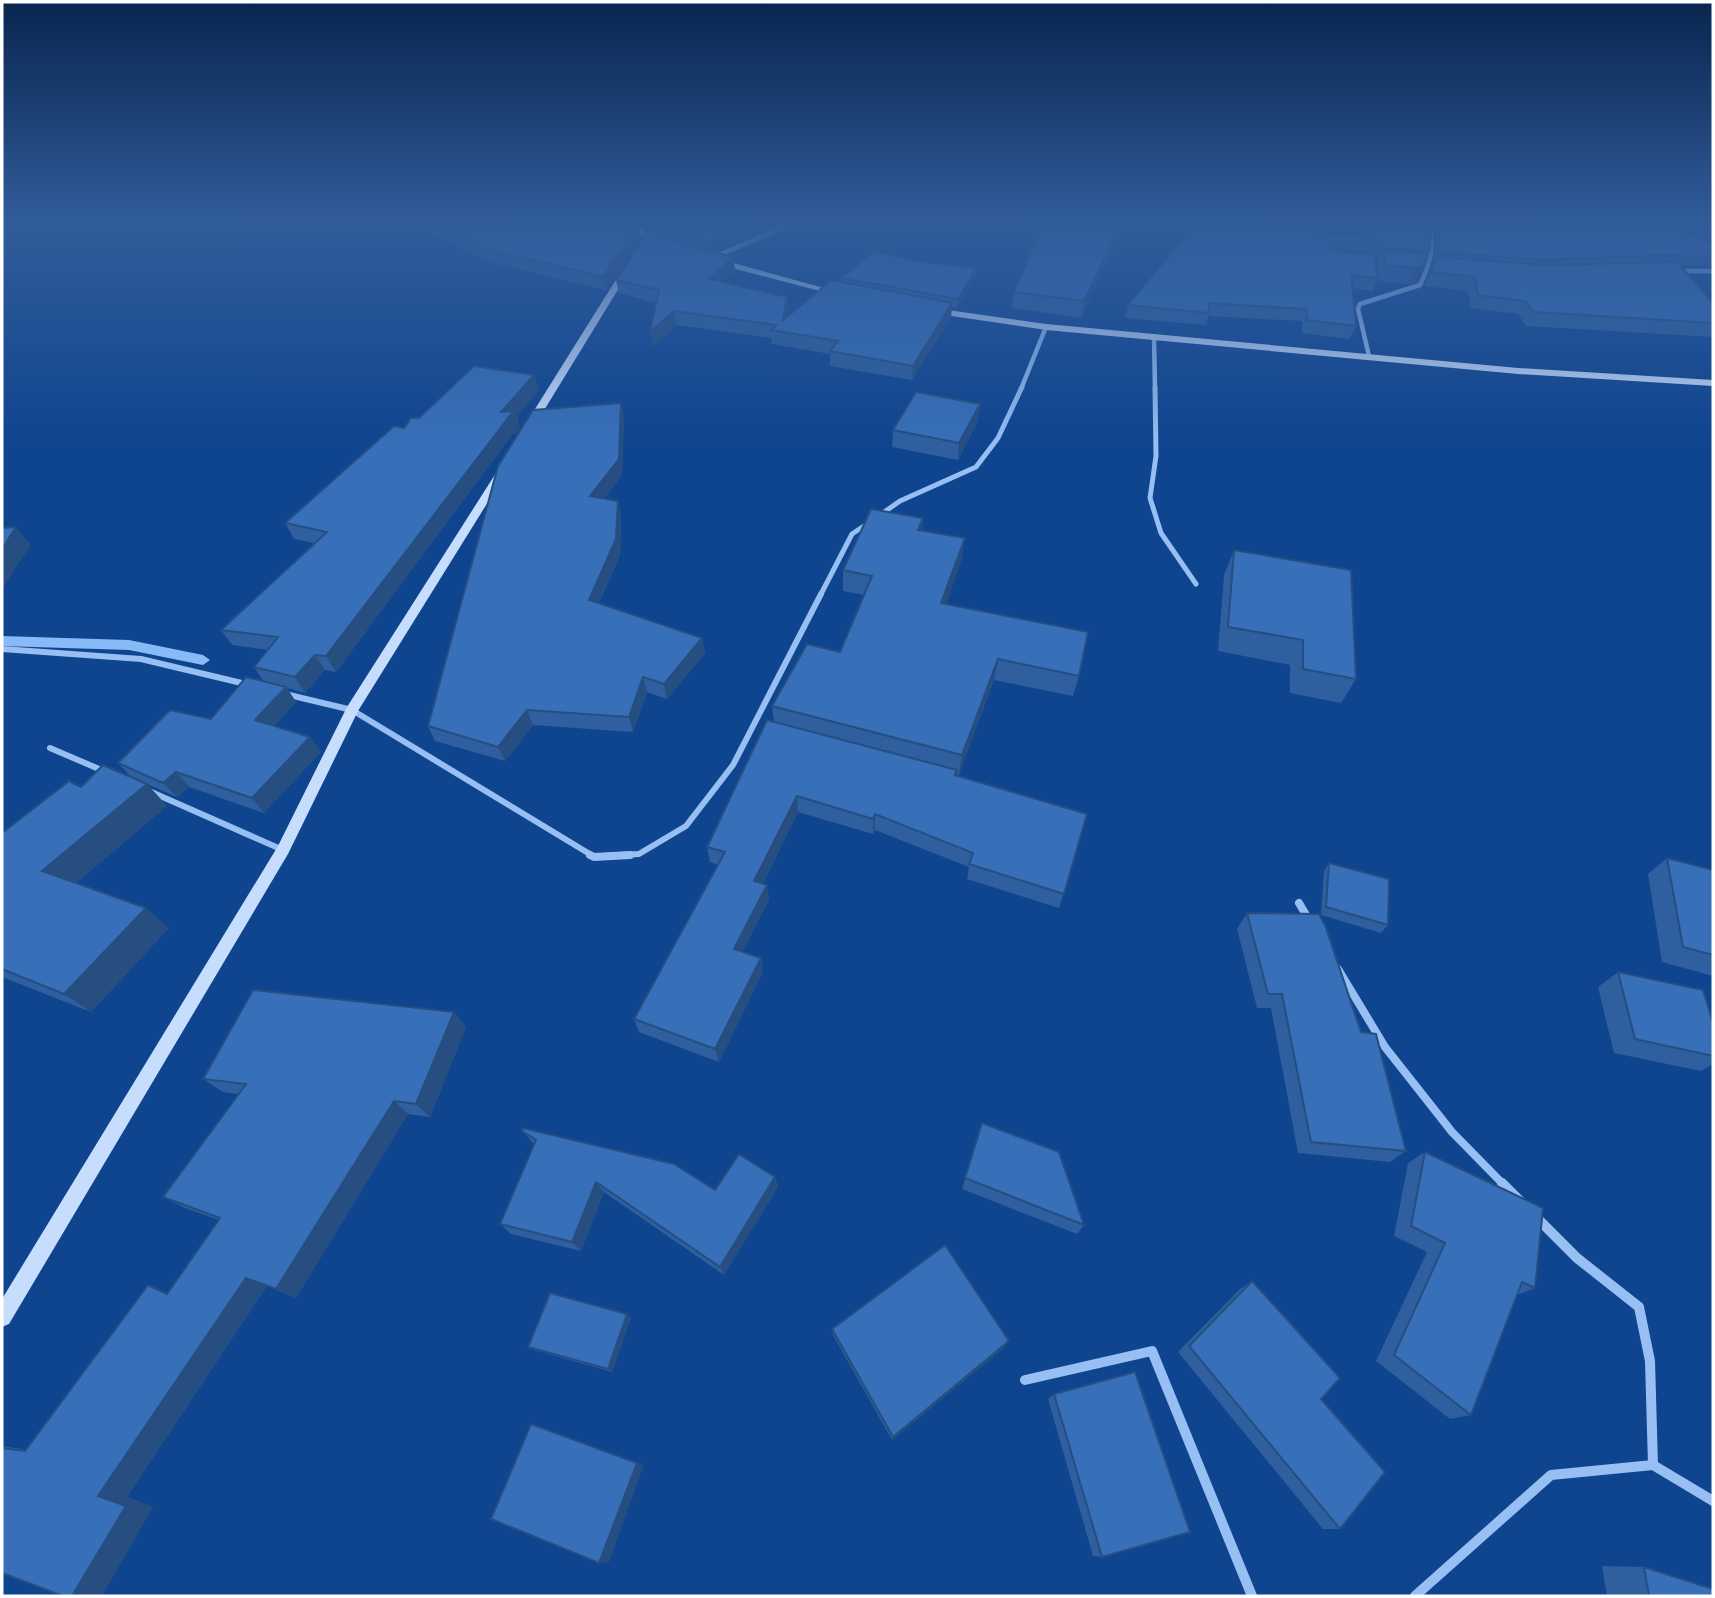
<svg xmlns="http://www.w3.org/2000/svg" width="1715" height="1598" viewBox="0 0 1715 1598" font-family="'Golos Text',sans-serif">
	<rect width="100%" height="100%" fill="#0f448e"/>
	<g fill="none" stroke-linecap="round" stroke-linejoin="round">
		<path fill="#88baf7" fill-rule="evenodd" d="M 2,636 L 129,640 L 203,655 L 210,660 L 203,665 L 129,650 L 2,646 Z"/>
		<path stroke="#97bff3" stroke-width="4.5" d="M 714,257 L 791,224
			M 1675,271 L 1713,271
			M 1154,337 L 1155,389
			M 1369,356 L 1358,309 L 1360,304 L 1420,285 C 1430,264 1435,247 1429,224
			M 1021,389 L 1046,327"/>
		<path stroke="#97bff3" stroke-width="5" d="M 1155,387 L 1156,456 L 1150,498 L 1161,533 L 1196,584
			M 880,515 L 900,501 L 976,467 L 998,438 L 1022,387
			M 820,596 L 852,534 L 870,522"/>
		<path stroke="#97bff3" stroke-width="6" d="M 2,649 L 141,659 L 250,685
			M 285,694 L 352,710 L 593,856
			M 50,748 L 106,772
			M 149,791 L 283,850
			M 603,856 L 639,854 L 686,826 L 733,765 L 821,594"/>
		<path stroke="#97bff3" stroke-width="8" d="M 590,855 L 594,857 L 630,855
			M 1299,903 L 1309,920
			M 1338,969 L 1385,1047 L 1452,1132 L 1504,1185"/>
		<path stroke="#97bff3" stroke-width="10" d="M 1502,1183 L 1520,1201
			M 1536,1217 L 1577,1258 L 1639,1307 L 1650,1361 L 1653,1465
			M 1025,1380 L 1152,1351 L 1252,1596
			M 1415,1596 L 1551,1475 L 1653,1465 L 1713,1501"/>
		<path fill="#c6ddfd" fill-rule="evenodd" d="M 629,224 C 636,224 657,237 665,241 L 661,243 L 644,238 Z
			M 713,259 L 719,259 L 842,293 L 835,295 L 713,263 Z
			M 626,268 L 630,270 L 535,425 L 527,427 L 525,425 L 622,270 Z
			M 934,308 L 1046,324 L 1518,368 L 1713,380 L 1713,386 L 1518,374 L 1046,330 L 931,313 L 931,309 Z
			M 501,470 L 506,473 L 358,711 L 288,854 L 9,1324 L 2,1327 L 2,1299 L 278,846 L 347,707 L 496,473 Z"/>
	</g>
	<path fill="#2f5f9e" d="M 412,224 L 637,224 L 640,237 L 606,290 L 492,263 Z
		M 641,224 L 780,224 L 714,252 L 735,271 L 722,282 L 787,297 L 788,311 L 787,317 L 841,282 L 841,278 L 917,261 L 977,268 L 976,277 L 957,308 L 952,307 L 951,317 L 912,380 L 830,366 L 830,354 L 772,344 L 771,338 L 677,325 L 653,347 L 657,303 L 619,293 L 616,280 L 660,234 Z
		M 1043,224 L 1125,224 L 1081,318 L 1012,308 L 1014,292 Z
		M 1195,224 L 1369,238 L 1365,224 L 1430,224 L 1429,251 L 1417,281 L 1407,284 L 1380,281 L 1376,266 L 1380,257 L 1375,257 L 1378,278 L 1373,291 L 1352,288 L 1356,326 L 1350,339 L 1302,333 L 1302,321 L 1208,316 L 1206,325 L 1125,318 L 1128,305 Z
		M 1434,224 L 1655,224 L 1713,242 L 1713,266 L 1680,265 L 1713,303 L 1713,337 L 1526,326 L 1518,314 L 1471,308 L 1468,291 L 1425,286 L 1435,261 L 1434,261 L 1436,232 Z
		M 534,375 L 539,390 L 517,416 L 520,427 L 515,435 L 514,432 L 336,672 L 325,670 L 305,693 L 287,688 L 296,702 L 274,726 L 310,737 L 321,752 L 264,813 L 189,787 L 177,797 L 147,784 L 167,806 L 76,883 L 169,928 L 91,1012 L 2,977 L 2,833 L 81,787 L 132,778 L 118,763 L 211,719 L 264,682 L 254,667 L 268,650 L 232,645 L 221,630 L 314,543 L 294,539 L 285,523 L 404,428 L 419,418 Z
		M 621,403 L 624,418 L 622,475 L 604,499 L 618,501 L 621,516 L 620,555 L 599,603 L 702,638 L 705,653 L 667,699 L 647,692 L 633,732 L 533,725 L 505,761 L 435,741 L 428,726 Z
		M 980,404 L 978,421 L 958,460 L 892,447 L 893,430 Z
		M 922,531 L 962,558 L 946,604 L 1079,676 L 1073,696 L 994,680 L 959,775 L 957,774 L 957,775 L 1087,814 L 1059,908 L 967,879 L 969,867 L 875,830 L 873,834 L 798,812 L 763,884 L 767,885 L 769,900 L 742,952 L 761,958 L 763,972 L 719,1062 L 639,1032 L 634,1019 L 719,865 L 710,862 L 707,847 L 774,722 L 772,706 L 840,652 L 864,595 L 843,591 L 843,570 Z
		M 1234,550 L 1356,679 L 1341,703 L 1290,693 L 1290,665 L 1218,651 L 1224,575 Z
		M 1667,858 L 1713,870 L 1713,976 L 1662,962 L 1648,874 Z
		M 1329,863 L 1388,925 L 1381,933 L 1321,915 L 1324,871 Z
		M 1247,913 L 1361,1032 L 1406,1151 L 1390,1162 L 1298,1153 L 1271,1008 L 1257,1008 L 1237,929 Z
		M 1618,972 L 1713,1023 L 1713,1064 L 1701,1071 L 1614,1053 L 1598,987 Z
		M 454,1012 L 466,1027 L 430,1117 L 408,1114 L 296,1298 L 267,1286 L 127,1497 L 153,1507 L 2,1573 L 2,1446 L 27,1450 L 148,1285 L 168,1293 L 219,1220 L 185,1208 L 163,1197 L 238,1094 L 223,1092 L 203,1079 Z
		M 982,1123 L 1084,1225 L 1077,1234 L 962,1189 Z
		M 522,1131 L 715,1190 L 775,1177 L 778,1187 L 724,1275 L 604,1192 L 581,1251 L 511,1234 L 500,1224 L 534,1144 Z
		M 1425,1152 L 1535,1288 L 1517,1295 L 1471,1415 L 1450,1419 L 1376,1361 L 1427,1252 L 1394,1236 L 1408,1163 Z
		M 1252,1281 L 1321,1399 L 1340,1529 L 1323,1529 L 1178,1352 L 1240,1289 Z
		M 627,1314 L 631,1318 L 612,1372 L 534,1350 L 528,1347 Z
		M 832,1329 L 1004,1348 L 892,1440 L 833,1335 Z
		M 1054,1394 L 1102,1557 L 1093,1556 L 1048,1399 Z
		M 1602,1566 L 1644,1567 L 1713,1596 L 1607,1596 Z"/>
	<path fill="#264e81" d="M 638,224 L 640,237 L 606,290 L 603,277 Z
		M 750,224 L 780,224 L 710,254 L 708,242 Z
		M 1121,224 L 1125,224 L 1081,318 L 1084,301 Z
		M 733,257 L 735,271 L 711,293 L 709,279 Z
		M 1424,265 L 1417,281 L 1407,284 L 1414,268 Z
		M 977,268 L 976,277 L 957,308 L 958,299 Z
		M 787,297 L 788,311 L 784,334 L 783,320 Z
		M 952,303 L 951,317 L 912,380 L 913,366 Z
		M 674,311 L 677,325 L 653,347 L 650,332 Z
		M 534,375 L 539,390 L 517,416 L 520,427 L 515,435 L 514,432 L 336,672 L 326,656 L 501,412 Z
		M 621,403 L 624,418 L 622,475 L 594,512 L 590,496 Z
		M 980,404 L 978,421 L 958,460 L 959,443 Z
		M 618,501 L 621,516 L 620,555 L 593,615 L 589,600 Z
		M 923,518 L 922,539 L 918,530 Z
		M 16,527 L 31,545 L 3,588 L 2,586 L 2,549 Z
		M 965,538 L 962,558 L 940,624 L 941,603 Z
		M 702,638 L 705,653 L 667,699 L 664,684 Z
		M 315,655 L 325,670 L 305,693 L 295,677 Z
		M 998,659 L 994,680 L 959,775 L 962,755 Z
		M 643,677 L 647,692 L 633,732 L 629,717 Z
		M 286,687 L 296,702 L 266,736 L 255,720 Z
		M 527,710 L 533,725 L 505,761 L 498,747 Z
		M 310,737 L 321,752 L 264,813 L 252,798 Z
		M 176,772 L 189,787 L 177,797 L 163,783 Z
		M 147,784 L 167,806 L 67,891 L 42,871 Z
		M 797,796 L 798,812 L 757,896 L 754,881 Z
		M 875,814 L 875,830 L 873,834 L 873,819 Z
		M 767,885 L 769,900 L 737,963 L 734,949 Z
		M 146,908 L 169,928 L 91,1012 L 64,994 Z
		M 761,958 L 763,972 L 719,1062 L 715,1049 Z
		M 454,1012 L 466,1027 L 430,1117 L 416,1104 Z
		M 394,1101 L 408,1114 L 296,1298 L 276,1289 Z
		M 775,1177 L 778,1187 L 724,1275 L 720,1267 Z
		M 596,1182 L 604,1192 L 581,1251 L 572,1242 Z
		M 246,1278 L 267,1286 L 127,1497 L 153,1507 L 102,1596 L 72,1596 L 98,1496 Z
		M 627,1314 L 631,1318 L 612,1372 L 608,1369 Z
		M 1009,1341 L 1004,1348 L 892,1440 L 893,1437 Z
		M 531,1424 L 644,1465 L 609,1562 L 599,1563 Z"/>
	<path fill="#376fb8" stroke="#264e81" stroke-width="2" d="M 433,224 L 638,224 L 603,277 L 489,250 Z
		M 661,224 L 750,224 L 708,242 L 675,231 Z
		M 1043,224 L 1121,224 L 1084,301 L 1014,292 Z
		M 1195,224 L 1239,224 L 1372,238 L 1373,244 L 1334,241 L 1329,245 L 1333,251 L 1374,254 L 1378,278 L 1351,275 L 1356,326 L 1307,320 L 1306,309 L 1209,303 L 1209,313 L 1128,305 Z
		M 1371,224 L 1430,224 L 1431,231 L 1429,251 L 1377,247 Z
		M 1440,224 L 1655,224 L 1713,242 L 1713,257 L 1665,255 L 1543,260 L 1438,252 Z
		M 648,229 L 683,244 L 733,257 L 709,279 L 787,297 L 783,320 L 832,280 L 952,303 L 913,366 L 830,351 L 838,341 L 771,330 L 776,325 L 674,311 L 650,332 L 659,290 L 616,280 Z
		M 1383,250 L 1428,254 L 1424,265 L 1414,268 L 1387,265 Z
		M 875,251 L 917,261 L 977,268 L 958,299 L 841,278 Z
		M 1437,257 L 1545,265 L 1677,262 L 1713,303 L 1713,323 L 1534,312 L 1525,301 L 1478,295 L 1475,277 L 1431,272 Z
		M 474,366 L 534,375 L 501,412 L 515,411 L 510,420 L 512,413 L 326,656 L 315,655 L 295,677 L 254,667 L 278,637 L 221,630 L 327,532 L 285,523 L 394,426 L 404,428 L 411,418 L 419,418 Z
		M 916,392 L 980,404 L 959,443 L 893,430 Z
		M 621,403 L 619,459 L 590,496 L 618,501 L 616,539 L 589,600 L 702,638 L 664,684 L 643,677 L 629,717 L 527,710 L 498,747 L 428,726 L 498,466 L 533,410 Z
		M 871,509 L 923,518 L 918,530 L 965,538 L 941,603 L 1088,632 L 1079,676 L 998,659 L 962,755 L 772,706 L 807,644 L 840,652 L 872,576 L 843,570 Z
		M 16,527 L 2,549 L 2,528 Z
		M 1234,550 L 1351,570 L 1356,679 L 1303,669 L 1303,640 L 1228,627 Z
		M 246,677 L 286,687 L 255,720 L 310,737 L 252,798 L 176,772 L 163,783 L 118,763 L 170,710 L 211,719 Z
		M 767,720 L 957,770 L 955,775 L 1087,814 L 1064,894 L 969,864 L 973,853 L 875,814 L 873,819 L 797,796 L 754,881 L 767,885 L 734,949 L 761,958 L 715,1049 L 634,1019 L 725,852 L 707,847 Z
		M 103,765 L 147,784 L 42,871 L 146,908 L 64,994 L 2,969 L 2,833 L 69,781 L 81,787 Z
		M 1667,858 L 1713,870 L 1713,955 L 1683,947 Z
		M 1329,863 L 1389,879 L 1388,925 L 1326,907 Z
		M 1247,913 L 1319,914 L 1325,925 L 1361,1032 L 1376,1034 L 1406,1151 L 1311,1142 L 1282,994 L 1268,994 Z
		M 1618,972 L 1703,990 L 1713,1023 L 1713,1056 L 1635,1039 Z
		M 253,990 L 454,1012 L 416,1104 L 394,1101 L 276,1289 L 246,1278 L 98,1496 L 126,1506 L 72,1596 L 63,1596 L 2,1573 L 2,1448 L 25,1451 L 148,1285 L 167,1294 L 220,1218 L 163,1197 L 246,1084 L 203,1079 Z
		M 982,1123 L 1059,1152 L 1084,1225 L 965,1178 Z
		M 523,1128 L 674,1164 L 715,1190 L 739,1154 L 775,1177 L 720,1267 L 596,1182 L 572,1242 L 500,1224 L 536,1140 L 522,1131 Z
		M 1425,1152 L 1543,1208 L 1535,1288 L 1522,1282 L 1471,1415 L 1394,1355 L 1445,1243 L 1411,1226 Z
		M 945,1245 L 1009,1341 L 893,1437 L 832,1329 Z
		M 1252,1281 L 1340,1378 L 1321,1399 L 1385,1472 L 1340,1529 L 1189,1346 Z
		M 550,1293 L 627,1314 L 608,1369 L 528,1347 Z
		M 1135,1372 L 1190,1532 L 1102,1557 L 1054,1394 Z
		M 531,1424 L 637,1463 L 599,1563 L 491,1519 Z
		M 1644,1567 L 1713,1589 L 1713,1596 L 1649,1596 Z"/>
	<linearGradient id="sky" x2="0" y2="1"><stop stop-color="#08254e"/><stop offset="0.5" stop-color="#315c9b"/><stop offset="1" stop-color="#315c9b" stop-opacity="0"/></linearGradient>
	<rect width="1715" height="447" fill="url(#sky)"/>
	<rect width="1715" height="1598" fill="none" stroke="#ffffff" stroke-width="7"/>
</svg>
